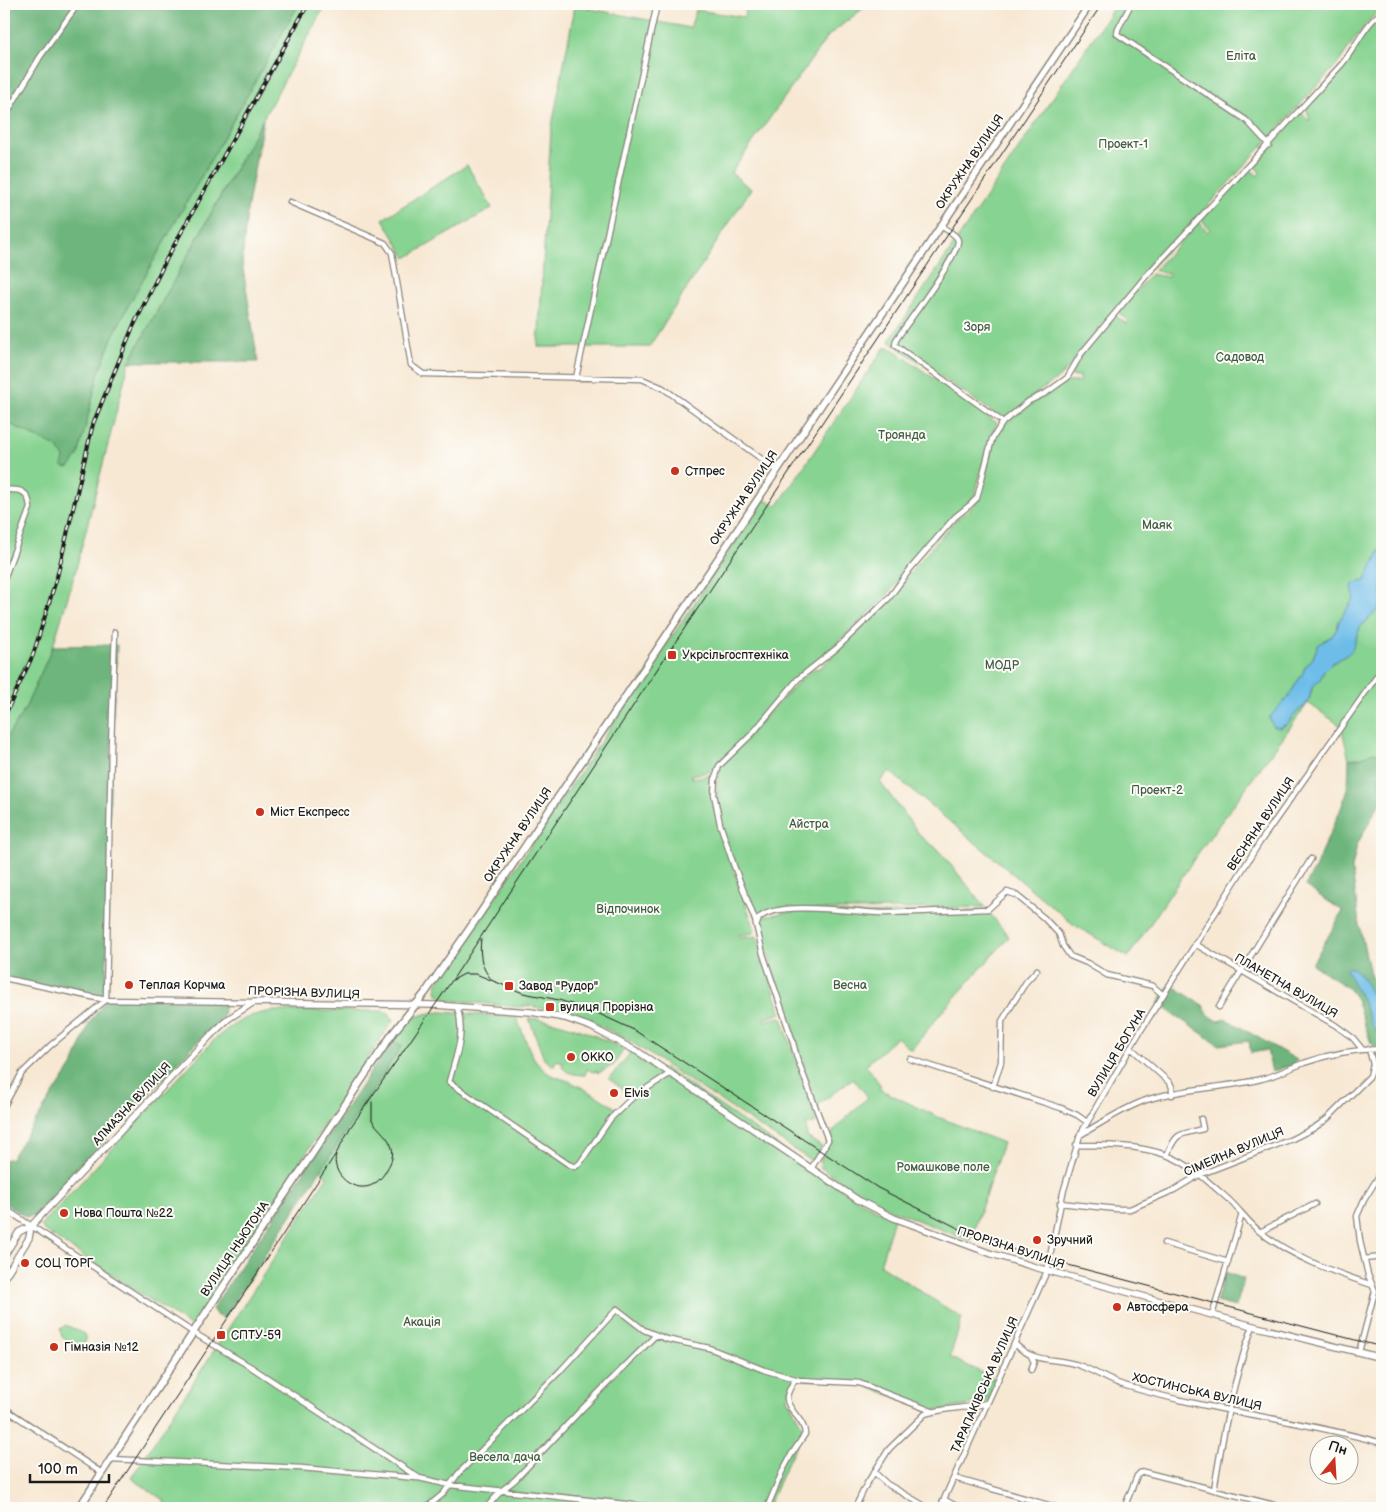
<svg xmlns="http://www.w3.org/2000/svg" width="1386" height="1512" viewBox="0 0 1386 1512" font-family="'Balsamiq Sans',sans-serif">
	<rect width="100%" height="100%" fill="#fdfcf7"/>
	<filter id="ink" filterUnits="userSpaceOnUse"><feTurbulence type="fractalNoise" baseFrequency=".02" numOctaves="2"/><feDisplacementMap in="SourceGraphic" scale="10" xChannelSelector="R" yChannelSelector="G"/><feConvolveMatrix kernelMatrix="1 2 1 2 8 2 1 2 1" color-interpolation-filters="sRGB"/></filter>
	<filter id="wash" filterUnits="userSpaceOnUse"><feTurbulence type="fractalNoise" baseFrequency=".0096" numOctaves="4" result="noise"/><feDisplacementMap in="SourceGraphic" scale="20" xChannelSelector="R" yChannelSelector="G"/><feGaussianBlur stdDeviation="1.12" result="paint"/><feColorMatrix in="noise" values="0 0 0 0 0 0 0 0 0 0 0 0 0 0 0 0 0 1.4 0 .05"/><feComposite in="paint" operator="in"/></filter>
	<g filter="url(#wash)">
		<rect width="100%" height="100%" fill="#f7e8d3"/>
		<path fill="#87d391" stroke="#527856" d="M 299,4 L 326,4 L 129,362 L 75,573 L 53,646 L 25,709 L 4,742 L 4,421 L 59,448 L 64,458 L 78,456 L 99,372 L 112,338 L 129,304 Z
			M 747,4 L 797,4 L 822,8 L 866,6 L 828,36 L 731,173 L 751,189 L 649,347 L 538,347 L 551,131 L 575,6 L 690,28 L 696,10 L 744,17 Z
			M 1116,4 L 1382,4 L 1382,8 C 1365,23 1352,42 1340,61 L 1148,271 L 1078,353 L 1068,369 L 1056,380 L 1038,392 L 1007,418 L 1001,418 L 889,341 Z
			M 1382,15 L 1382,546 L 1365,581 L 1360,583 L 1354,592 L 1354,598 L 1339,621 L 1337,629 L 1332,636 L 1323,641 L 1313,658 L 1305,667 L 1303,673 L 1288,697 L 1279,708 L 1279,728 L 1287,724 L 1298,711 L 1305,706 L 1309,700 L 1312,688 L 1327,667 L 1352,650 L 1360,627 L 1373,615 L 1382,601 L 1382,776 L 1380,764 L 1366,756 L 1349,759 L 1341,726 L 1308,703 L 1196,856 L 1128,957 L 1073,924 L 889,771 L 880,782 L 923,839 L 935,847 L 946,859 L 985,907 L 857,910 L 776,909 L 761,912 L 756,917 C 741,873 704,813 721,766 L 799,681 L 813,669 L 820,668 L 890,600 L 913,569 L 957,519 L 972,507 L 979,499 L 994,440 L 998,431 L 1006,422 L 1034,401 L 1065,382 L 1080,382 L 1080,376 L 1071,376 C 1078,353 1101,333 1115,316 L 1127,324 L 1129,322 L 1118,312 L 1151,274 L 1168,277 L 1170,275 L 1154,270 L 1199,222 L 1208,232 L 1210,230 L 1202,220 L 1249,168 L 1258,176 L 1260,173 L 1254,164 L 1300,113 L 1303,113 L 1308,120 L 1310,119 L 1306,107 L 1348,59 L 1358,42 Z
			M 467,165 L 492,208 L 406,258 L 383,219 Z
			M 884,348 L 891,348 L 997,423 L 989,439 L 975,495 L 969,503 L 910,566 L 886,597 L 819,660 L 797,677 L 751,733 L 726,756 L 714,771 L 691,775 L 692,778 L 713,775 L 711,798 L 732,866 L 755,930 L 753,933 L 739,935 L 740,938 L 757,936 L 781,1013 L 767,1018 L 764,1018 L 764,1021 L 780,1017 L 782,1018 L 816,1121 L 815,1124 L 806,1124 L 807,1137 L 822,1147 L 816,1157 L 810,1160 L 628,1040 L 578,1015 L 530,1006 L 517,1007 L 448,1000 L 437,994 L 436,990 L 437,984 L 764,500 L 778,505 Z
			M 795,911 L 823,911 L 856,914 L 988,911 L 1009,937 L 941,1013 L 911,1050 L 897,1037 L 866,1065 L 881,1086 L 879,1089 L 938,1117 L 1003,1143 L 970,1241 L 890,1209 L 850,1188 L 820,1167 L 821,1159 L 834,1130 L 868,1097 L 853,1078 L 817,1106 L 786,1013 L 759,926 L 761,918 L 765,916 Z
			M 273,1011 L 383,1011 L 389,1013 L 393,1020 L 192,1327 L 43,1230 L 41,1225 L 214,1040 C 232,1024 248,1014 273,1011 Z
			M 441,1012 L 516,1017 C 524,1033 529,1057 543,1069 C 550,1077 562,1078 571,1082 C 588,1090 603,1100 619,1110 L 633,1097 L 609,1079 L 632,1051 L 637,1054 L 639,1060 L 656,1070 L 666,1069 L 858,1200 L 894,1218 L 880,1265 L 962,1318 L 950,1357 L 997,1380 L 987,1403 L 932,1411 L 859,1383 L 795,1379 L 787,1398 L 805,1431 L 791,1455 L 767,1508 L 161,1508 L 165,1501 L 131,1478 L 327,1177 L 321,1169 L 401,1046 L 392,1040 C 407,1019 415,1014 441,1012 Z
			M 529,1018 C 563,1021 593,1034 624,1049 L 614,1065 L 598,1073 L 596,1071 L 593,1072 L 587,1069 L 585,1075 C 577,1075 567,1074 562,1067 L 563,1062 L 556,1060 L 554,1066 L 544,1059 Z
			M 66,1325 L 84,1334 L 86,1340 L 84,1344 L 76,1346 L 62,1337 L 60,1329 Z"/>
		<path fill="#6db57b" stroke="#44684c" d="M 4,4 L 299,4 L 129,304 L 112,338 L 99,372 L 78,456 L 70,467 L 67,468 L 62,466 L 64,458 L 58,448 L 4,421 Z
			M 263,120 L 247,211 L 242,262 L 258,362 L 129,362 Z
			M 117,645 L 111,747 L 106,999 L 224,1001 C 225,1021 220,1021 206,1033 L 39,1211 L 34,1216 L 26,1217 L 4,1203 L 4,1160 L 11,1158 L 74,1063 L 90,1022 L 106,1000 L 4,978 L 4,742 L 25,709 L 53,646 Z
			M 1373,752 L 1380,754 L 1382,802 L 1377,808 L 1357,845 L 1352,868 L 1359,924 L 1370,974 L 1382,1002 L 1382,1046 L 1374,1046 L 1371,1043 L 1356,999 L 1348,988 L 1312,964 L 1343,911 L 1305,886 L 1315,869 L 1321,853 L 1340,811 L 1348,789 L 1349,759 L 1358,759 Z
			M 1170,984 L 1204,1006 L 1207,1014 L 1218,1021 L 1226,1019 L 1297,1060 L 1294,1064 L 1272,1072 L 1267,1050 L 1251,1053 L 1249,1041 L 1219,1045 L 1158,1004 Z
			M 392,1040 L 402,1046 L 224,1318 L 217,1316 L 212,1309 Z
			M 1225,1272 L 1244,1279 L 1236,1307 L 1216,1302 Z"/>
		<path fill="#6ebde9" stroke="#456c82" d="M 1382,546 L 1382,601 L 1377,611 L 1360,627 L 1352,650 L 1348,654 L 1332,663 L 1324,671 L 1321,678 L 1312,688 L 1309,700 L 1305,706 L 1298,711 L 1287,724 L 1279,728 L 1273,726 L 1269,718 L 1288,697 L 1303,673 L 1305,667 L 1313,658 L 1318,645 L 1332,636 L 1337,629 L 1339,621 L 1354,598 L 1352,587 L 1354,583 L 1365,581 Z
			M 1348,967 L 1355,970 L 1363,979 L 1382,1015 L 1382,1034 L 1378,1034 L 1371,1024 L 1362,999 L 1346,970 Z"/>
	</g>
	<g filter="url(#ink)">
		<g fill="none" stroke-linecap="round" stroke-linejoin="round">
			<g stroke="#8a8278" stroke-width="7">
				<path id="street" d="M 1131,4 L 1118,29 L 1117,34 L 1246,120 L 1269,145
					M 4,118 L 40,57 L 78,4
					M 290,202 L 385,243 L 392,253 L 411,365 L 423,374 L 642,379 L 663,388 L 777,470
					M 941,226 C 946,230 958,235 958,241 C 958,257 907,323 896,340 L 895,345 L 1003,422
					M 576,378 L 657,4
					M 4,490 C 20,489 29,490 30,508 L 4,579
					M 757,924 L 759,918 C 778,900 853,912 880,913 C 916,913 952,910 988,909 L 1007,892 L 1016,895 L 1044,918 L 1059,934 L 1063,946 L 1070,956 L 1087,963 L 1107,975 L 1153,986 L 1163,995
					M 1195,944 L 1335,1025 L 1353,1038 L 1362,1049
					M 4,978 L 106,1000 L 254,1002
					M 457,1007 C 466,1034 456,1055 449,1082 L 568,1164 L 575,1167 L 580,1163 L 611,1118 L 633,1097 L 671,1073
					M 1219,1007 L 1311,859
					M 1131,1048 L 1170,1083 L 1172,1087 L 1172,1095
					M 910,1059 L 1061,1108 L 1077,1115 L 1087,1122
					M 993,1087 L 1001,1062 L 1002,1021 L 1026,982 L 1037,970
					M 4,1106 L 22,1073 L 51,1045 L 106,1000 L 111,747 L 115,632
					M 1080,1135 L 1138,1035 L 1260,842 L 1382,669
					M 1076,1145 C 1106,1145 1138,1145 1166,1155 C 1189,1163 1210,1183 1228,1199 C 1239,1209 1248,1222 1259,1231 C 1292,1257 1333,1272 1372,1285
					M 1167,1155 C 1177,1131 1179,1135 1203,1129 L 1201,1119
					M 811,1169 L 828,1140 L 797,1058 L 792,1039 L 763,954 L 755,920 L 734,866 L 720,824 L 714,794 L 715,779 L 719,766 L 752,734 L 798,679 L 837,648 L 889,598 L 911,568 L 955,517 L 970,505 L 977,498 L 992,439 L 1003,422 L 1029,401 L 1046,393 L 1067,378 L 1081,354 L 1146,276 L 1342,64 C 1356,47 1364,25 1382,12
					M 1060,1203 L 1116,1209 L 1130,1209 L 1174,1190 L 1199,1175 L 1292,1139 L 1314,1128 L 1327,1119 L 1370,1076 L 1373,1064 L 1369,1049
					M 4,1208 L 194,1333 L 251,1367 L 419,1478 L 450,1485 L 662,1508
					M 1260,1232 L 1315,1204
					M 1164,1243 L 1228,1262
					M 1364,1259 L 1382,1257
					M 1212,1315 L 1242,1214
					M 1015,1344 C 1035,1364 1053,1357 1078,1365 C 1093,1370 1107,1380 1123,1385 C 1208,1411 1297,1419 1382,1443
					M 1359,1352 L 1375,1291 L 1368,1275 L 1360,1241 L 1357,1216 L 1364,1200 L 1382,1171
					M 1031,1370 L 1034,1362 L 1031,1356
					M 4,1408 L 102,1473
					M 111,1459 L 301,1468 L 417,1478
					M 874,1472 L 887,1484 L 928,1508
					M 954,1478 L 1059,1508
					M 1214,1490 C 1223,1434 1233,1379 1253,1326
					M 945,1500 L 960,1508
					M 426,1508 L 443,1494 L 458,1474 L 561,1370 L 617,1309 L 644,1330 L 666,1339 L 709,1348 L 764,1370 L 799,1380 L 859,1383 L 932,1411
					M 486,1508 L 501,1491 L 515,1480 L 581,1410 L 656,1335
					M 767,1508 L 782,1472 L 791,1455 L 805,1434 C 805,1420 787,1410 787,1398 C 787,1392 792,1385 795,1379
					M 855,1508 L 866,1485 L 889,1449 L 925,1414 C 944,1407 967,1409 987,1403
					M 940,1508 L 1047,1271 L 1063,1193 L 1080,1135 C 1100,1124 1119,1111 1141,1102 C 1177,1088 1223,1089 1261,1079 C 1276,1076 1289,1068 1304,1063 C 1329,1054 1356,1049 1382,1049
					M 1124,1508 L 1137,1476 L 1140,1473 L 1144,1472 L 1286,1508"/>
			</g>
			<g stroke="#8a8278" stroke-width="8">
				<path id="secondary" d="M 4,1256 L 19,1232 L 31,1226 L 210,1036 L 228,1019 L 254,1002 L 435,1005 L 531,1012 L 565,1018 L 591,1027 L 640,1053 L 858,1200 L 894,1218 L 992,1254 L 1038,1268 L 1253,1326 L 1382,1358
					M 4,1278 L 29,1238 L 31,1226"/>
			</g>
			<g stroke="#8a8278" stroke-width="9">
				<path id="primary" d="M 79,1508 L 211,1305 L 393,1033 L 425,993 L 479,915 L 1090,4"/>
			</g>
			<use href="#street" stroke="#fff" stroke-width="4.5"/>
			<use href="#secondary" stroke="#fff" stroke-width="5.5"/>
			<use href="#primary" stroke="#fff" stroke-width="6"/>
			<path stroke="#1c1c1c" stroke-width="1" d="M 481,939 C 479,954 481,969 492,980
				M 453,980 L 464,974 L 476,974 L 523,993 L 559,1000 L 595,1012 L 634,1030 L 878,1188 L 976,1237 L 1026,1254 L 1382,1347
				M 336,1154 C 330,1175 355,1195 374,1184 C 380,1180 384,1175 387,1169 C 391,1163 394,1155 392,1148 C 389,1136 378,1130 372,1120 L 372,1102
				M 103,1508 L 337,1152 L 350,1128 L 451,982 L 662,662 L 1102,4"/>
			<g stroke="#1c1c1c" stroke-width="4">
				<path id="rail" d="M 4,717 L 33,655 L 57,577 L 93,424 L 132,329 L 167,258 L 308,4"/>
			</g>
			<use href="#rail" stroke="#fdfcf7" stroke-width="2" stroke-dasharray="5.5" stroke-linecap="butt"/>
		</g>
	</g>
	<g fill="#c8321e" stroke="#fdfcf7" stroke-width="2">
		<circle cx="675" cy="471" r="5"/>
		<rect x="667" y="650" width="10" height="10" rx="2.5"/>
		<circle cx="260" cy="812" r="5"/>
		<circle cx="129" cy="985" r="5"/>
		<rect x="504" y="981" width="10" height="10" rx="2.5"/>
		<rect x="545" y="1002" width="10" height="10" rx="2.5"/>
		<circle cx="571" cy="1057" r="5"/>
		<circle cx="614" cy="1093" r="5"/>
		<circle cx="64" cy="1213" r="5"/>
		<circle cx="1037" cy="1240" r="5"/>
		<circle cx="25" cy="1263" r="5"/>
		<circle cx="1117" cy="1307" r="5"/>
		<rect x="216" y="1330" width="10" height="10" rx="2.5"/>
		<circle cx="54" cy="1347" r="5"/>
	</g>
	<g text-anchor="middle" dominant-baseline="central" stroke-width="4" stroke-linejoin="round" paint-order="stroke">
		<g font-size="12" fill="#415c45" stroke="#fdfcf7">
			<text x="1241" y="56">Еліта</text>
			<text x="1123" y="144">Проект-1</text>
			<text x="977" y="327">Зоря</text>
			<text x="1240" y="357">Садовод</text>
			<text x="902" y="435">Троянда</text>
			<text x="1157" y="525">Маяк</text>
			<text x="1002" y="665">МОДР</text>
			<text x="1157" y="790">Проект-2</text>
			<text x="809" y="824">Айстра</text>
			<text x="628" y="909">Відпочинок</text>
			<text x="850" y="985">Весна</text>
			<text x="943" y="1167">Ромашкове поле</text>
			<text x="422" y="1322">Акація</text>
			<text x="505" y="1457">Весела дача</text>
		</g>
		<g font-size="12" fill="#1c1c1c" stroke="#fdfcf7">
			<text transform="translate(970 162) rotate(-56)">ОКРУЖНА ВУЛИЦЯ</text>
			<text transform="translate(744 498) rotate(-56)">ОКРУЖНА ВУЛИЦЯ</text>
			<text transform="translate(1261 824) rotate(-56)">ВЕСНЯНА ВУЛИЦЯ</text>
			<text transform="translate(518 835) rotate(-56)">ОКРУЖНА ВУЛИЦЯ</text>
			<text transform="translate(1286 986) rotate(30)">ПЛАНЕТНА ВУЛИЦЯ</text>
			<text transform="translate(304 993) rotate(2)">ПРОРІЗНА ВУЛИЦЯ</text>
			<text transform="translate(1117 1053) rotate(-59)">ВУЛИЦЯ БОГУНА</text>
			<text transform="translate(132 1104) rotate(-47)">АЛМАЗНА ВУЛИЦЯ</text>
			<text transform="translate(1234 1152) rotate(-23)">СІМЕЙНА ВУЛИЦЯ</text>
			<text transform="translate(1011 1248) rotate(18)">ПРОРІЗНА ВУЛИЦЯ</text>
			<text transform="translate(235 1249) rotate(-56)">ВУЛИЦЯ НЬЮТОНА</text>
			<text transform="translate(985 1385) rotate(-66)">ТАРАПАКІВСЬКА ВУЛИЦЯ</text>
			<text transform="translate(1197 1392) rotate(13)">ХОСТИНСЬКА ВУЛИЦЯ</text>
		</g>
		<g font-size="12" fill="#1c1c1c" stroke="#fdfcf7" text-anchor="start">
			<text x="685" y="471">Стпрес</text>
			<text x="682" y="655">Укрсільгосптехніка</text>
			<text x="270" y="812">Міст Експресс</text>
			<text x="139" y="985">Теплая Корчма</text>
			<text x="519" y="986">Завод "Рудор"</text>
			<text x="560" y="1007">вулиця Прорізна</text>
			<text x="581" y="1057">ОККО</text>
			<text x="624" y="1093">Elvis</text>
			<text x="74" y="1213">Нова Пошта №22</text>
			<text x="1047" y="1240">Зручний</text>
			<text x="35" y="1263">СОЦ ТОРГ</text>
			<text x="1127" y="1307">Автосфера</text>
			<text x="231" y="1335">СПТУ-59</text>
			<text x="64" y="1347">Гімназія №12</text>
		</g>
	</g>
	<rect width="1386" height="1512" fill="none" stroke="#fdfcf7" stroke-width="20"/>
	<g transform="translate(1334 1460) rotate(18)"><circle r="24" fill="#fdfcf7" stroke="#a3a29f"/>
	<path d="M0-4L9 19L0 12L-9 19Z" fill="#c8321e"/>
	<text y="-8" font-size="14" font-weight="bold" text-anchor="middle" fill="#1c1c1c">Пн</text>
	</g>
	<path d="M30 1474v8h79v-8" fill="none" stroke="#1c1c1c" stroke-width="2.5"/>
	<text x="38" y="1474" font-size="15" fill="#1c1c1c" stroke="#fdfcf7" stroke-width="4" paint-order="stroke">100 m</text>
</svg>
